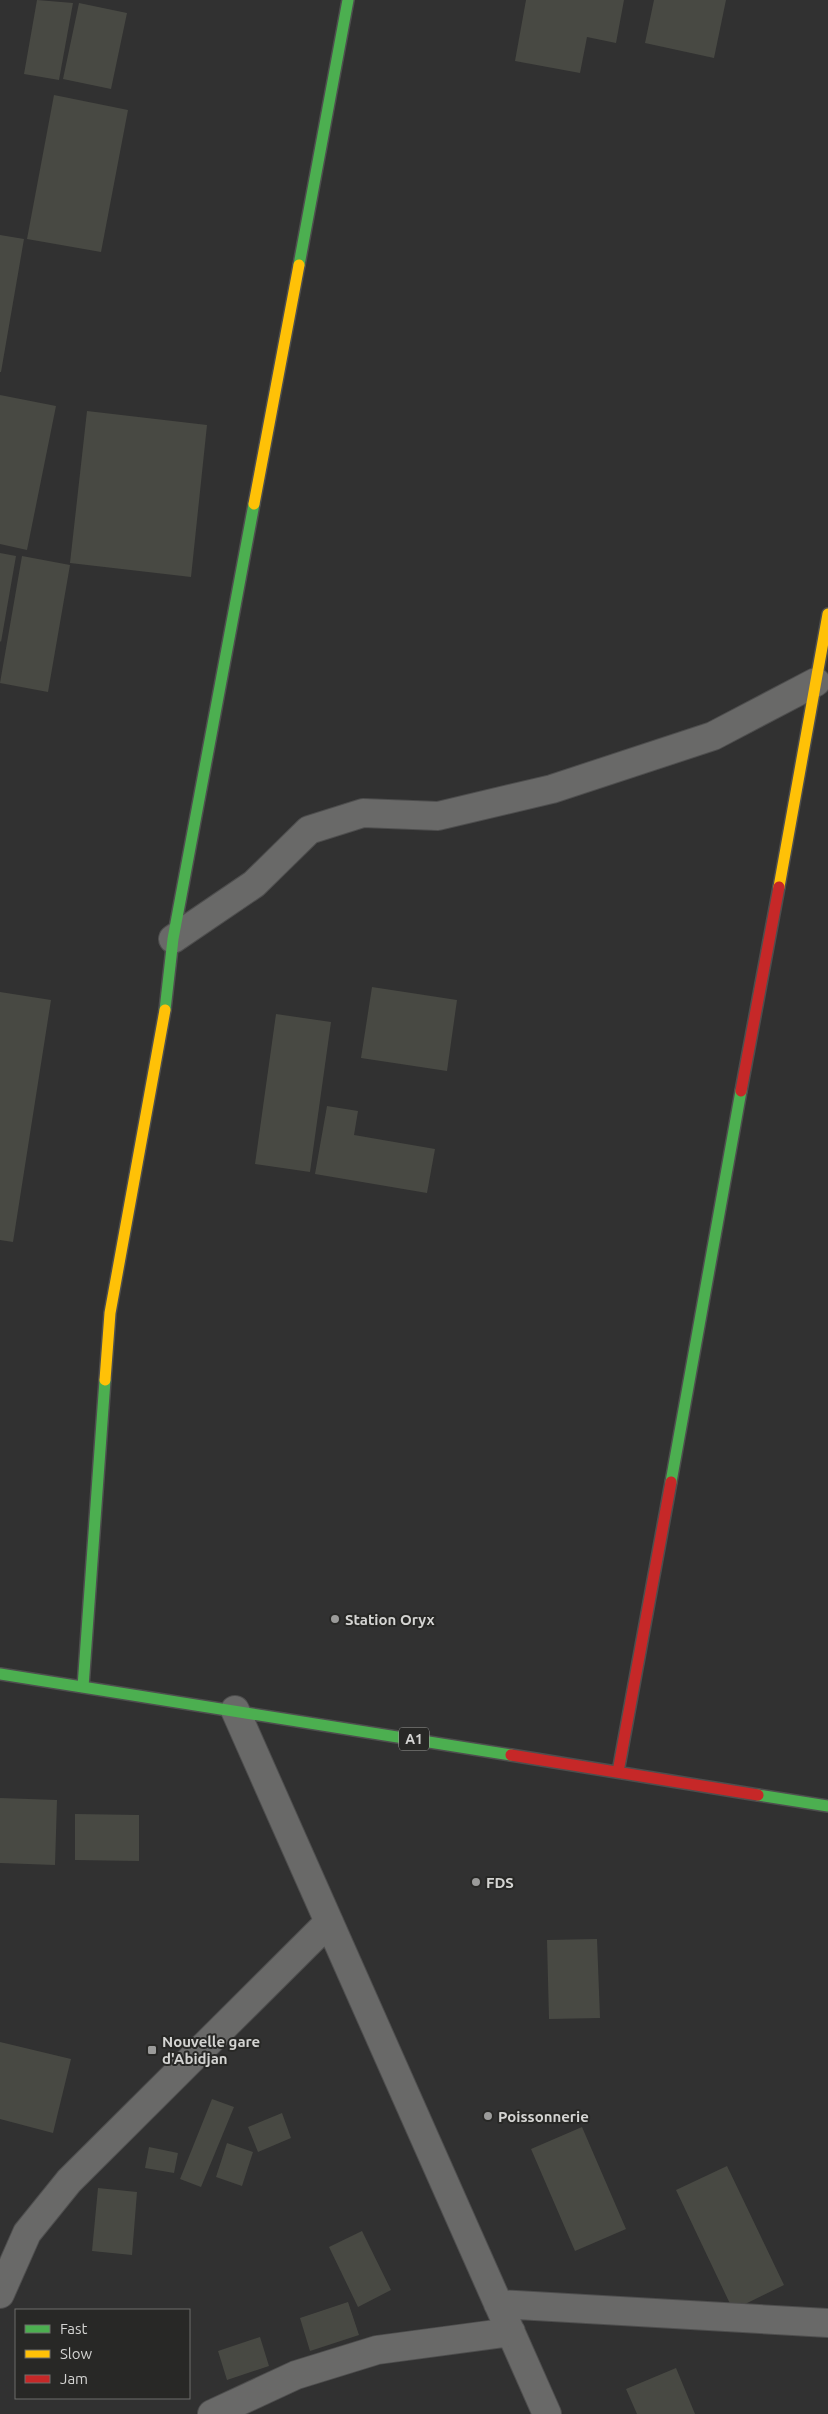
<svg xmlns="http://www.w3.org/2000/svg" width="828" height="2414" viewBox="0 0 828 2414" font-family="Ubuntu,sans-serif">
	<rect width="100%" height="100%" fill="#313131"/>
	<path fill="#484943" d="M 37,0 L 73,3 L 59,80 L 24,74 Z
		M 526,0 L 624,0 L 616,43 L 587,37 L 580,73 L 515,61 Z
		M 654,0 L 726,0 L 714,58 L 645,43 Z
		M 79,3 L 127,13 L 111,89 L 63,79 Z
		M 54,95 L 128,110 L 101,252 L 27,239 Z
		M 0,235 L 24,239 L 1,372 L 0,372 Z
		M 0,395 L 56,406 L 27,550 L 0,544 Z
		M 87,411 L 207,425 L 191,577 L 70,563 Z
		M 0,553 L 16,556 L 1,642 L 0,641 Z
		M 22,556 L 70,565 L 48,692 L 0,683 Z
		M 372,987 L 457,1000 L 447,1071 L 361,1058 Z
		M 0,992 L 51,1000 L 13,1242 L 0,1240 Z
		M 276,1014 L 331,1022 L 310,1172 L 255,1164 Z
		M 327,1106 L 358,1111 L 354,1135 L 435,1149 L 427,1193 L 315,1174 Z
		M 0,1798 L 57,1800 L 55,1865 L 0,1863 Z
		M 75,1814 L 139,1815 L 139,1861 L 75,1860 Z
		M 597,1939 L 600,2018 L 549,2019 L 547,1940 Z
		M 0,2042 L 71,2059 L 53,2133 L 0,2119 Z
		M 212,2099 L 234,2107 L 201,2187 L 180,2179 Z
		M 282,2113 L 291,2138 L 258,2152 L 248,2127 Z
		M 582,2127 L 626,2229 L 575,2251 L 531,2149 Z
		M 227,2143 L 253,2152 L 242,2186 L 216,2177 Z
		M 149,2147 L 178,2153 L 174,2173 L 145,2168 Z
		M 727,2166 L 784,2285 L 733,2310 L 676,2190 Z
		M 98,2188 L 137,2192 L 132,2255 L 92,2251 Z
		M 362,2231 L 391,2290 L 358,2307 L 329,2247 Z
		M 348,2302 L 359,2335 L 310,2351 L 300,2318 Z
		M 260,2337 L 269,2366 L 227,2380 L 218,2351 Z
		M 676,2368 L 695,2414 L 637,2414 L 626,2389 Z"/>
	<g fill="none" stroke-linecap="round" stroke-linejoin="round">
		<g stroke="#4e4e4e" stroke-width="30">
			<path id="street" d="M 173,939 L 254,884 L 309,830 L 363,813 L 438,816 L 552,789 L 713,736 L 816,682
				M 235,1710 L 547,2414
				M 0,2294 L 27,2233 L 69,2181 L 329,1922
				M 498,2304 L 828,2323
				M 212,2414 L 296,2375 L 377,2350 L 511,2332"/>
		</g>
		<g stroke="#4e4e4e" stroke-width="14">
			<path id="fast" d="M 299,265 L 348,0
				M 165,1010 L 173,939 L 254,504
				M 671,1482 L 741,1091
				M 0,1674 L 511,1755
				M 83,1687 L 105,1380
				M 758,1795 L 828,1806"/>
		</g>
		<g stroke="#4e4e4e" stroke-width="14">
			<path id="slow" d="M 254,504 L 299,265
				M 779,887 L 828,614
				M 105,1380 L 110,1313 L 165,1010"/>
		</g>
		<g stroke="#4e4e4e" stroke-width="14">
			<path id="jam" d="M 741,1091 L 779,887
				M 511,1755 L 758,1795
				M 618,1772 L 671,1482"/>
		</g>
		<use href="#street" stroke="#696968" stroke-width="28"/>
		<use href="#fast" stroke="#4caf50" stroke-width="11"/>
		<use href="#slow" stroke="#ffc107" stroke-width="11"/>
		<use href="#jam" stroke="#c62828" stroke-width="11"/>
	</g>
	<g fill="#9b9b9a" stroke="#282826" stroke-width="2">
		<circle cx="335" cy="1619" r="5"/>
		<circle cx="476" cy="1882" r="5"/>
		<rect x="147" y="2045" width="10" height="10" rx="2.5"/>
		<circle cx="488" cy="2116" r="5"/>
	</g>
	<g text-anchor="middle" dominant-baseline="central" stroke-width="4" stroke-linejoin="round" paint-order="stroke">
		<rect fill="#282826" stroke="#a0a09e" stroke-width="1" x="399" y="1727.5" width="30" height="23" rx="4"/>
		<g font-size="14" font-weight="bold" fill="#d4d4d2">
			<text x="414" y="1739">A1</text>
		</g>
		<g font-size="15" font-weight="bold" fill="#d4d4d2" stroke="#282826" text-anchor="start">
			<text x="345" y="1619">Station Oryx</text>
			<text x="486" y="1882">FDS</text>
			<text x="162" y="2041">Nouvelle gare<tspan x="162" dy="17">d'Abidjan</tspan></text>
			<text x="498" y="2116">Poissonnerie</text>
		</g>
	</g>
	<rect x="15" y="2309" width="175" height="90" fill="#282826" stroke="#6d6d6b"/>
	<rect x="25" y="2325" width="25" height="8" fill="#4caf50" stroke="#6d6d6b"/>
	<text x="60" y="2334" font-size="15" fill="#d4d4d2">Fast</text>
	<rect x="25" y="2350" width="25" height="8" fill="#ffc107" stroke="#6d6d6b"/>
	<text x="60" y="2359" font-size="15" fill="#d4d4d2">Slow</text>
	<rect x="25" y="2375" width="25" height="8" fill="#c62828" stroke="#6d6d6b"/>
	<text x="60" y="2384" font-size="15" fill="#d4d4d2">Jam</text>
</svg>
